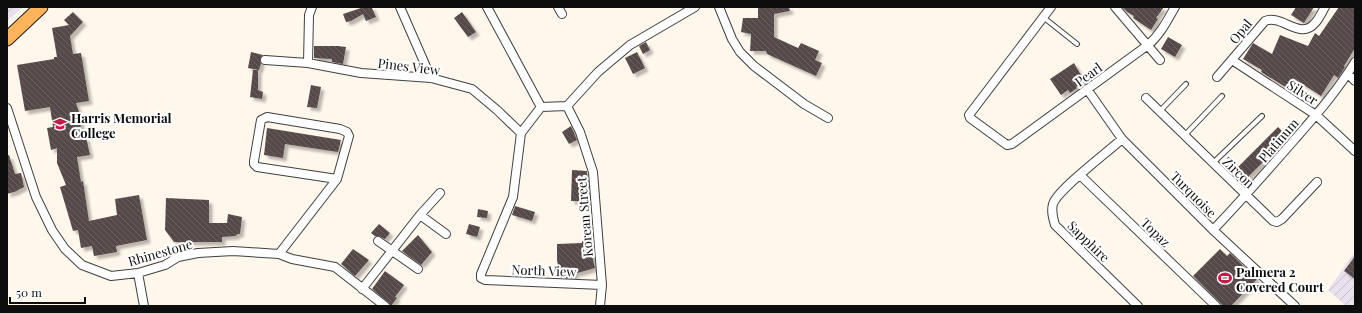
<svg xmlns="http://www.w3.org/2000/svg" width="1362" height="313" viewBox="0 0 1362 313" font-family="'Playfair Display',serif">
	<defs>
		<pattern id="industrial-furrows" width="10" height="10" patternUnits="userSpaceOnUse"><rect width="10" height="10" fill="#e8e0ec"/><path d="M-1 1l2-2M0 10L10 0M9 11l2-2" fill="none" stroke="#c6bfc9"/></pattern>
		<pattern id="building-back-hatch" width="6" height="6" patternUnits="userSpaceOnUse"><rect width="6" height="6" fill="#564a48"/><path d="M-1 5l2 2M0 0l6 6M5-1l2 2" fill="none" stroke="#69605e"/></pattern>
		<filter id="shadow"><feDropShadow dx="3.5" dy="3.5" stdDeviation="1" flood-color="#0004"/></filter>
	</defs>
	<rect width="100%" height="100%" fill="#fff7ec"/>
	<path fill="url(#industrial-furrows)" d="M 7,7 L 23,7 L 7,21 Z
		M 1355,252 L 1355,306 L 1346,306 L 1328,290 Z"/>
	<path fill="url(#building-back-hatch)" filter="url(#shadow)" d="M 360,7 L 374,7 L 372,8 L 376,17 L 366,21 L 363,14 L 351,21 L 346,22 L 343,14 L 361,8 Z
		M 758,7 L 789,7 L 790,11 L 774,14 L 774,37 L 798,48 L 801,43 L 819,51 L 815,60 L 822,63 L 816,76 L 767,54 L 766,51 L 750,51 L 751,34 L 741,32 L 743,18 L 758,18 Z
		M 1122,7 L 1164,7 L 1156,18 L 1158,19 L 1151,30 L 1133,18 L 1134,16 L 1127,12 Z
		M 1296,7 L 1314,7 L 1304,23 L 1291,15 Z
		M 1339,7 L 1355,7 L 1355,48 L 1344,66 L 1345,67 L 1338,78 L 1334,75 L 1321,96 L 1293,78 L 1287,88 L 1261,72 L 1262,70 L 1243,59 L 1253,43 L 1272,54 L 1280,35 L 1308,46 L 1315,33 L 1319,36 Z
		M 73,12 L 83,22 L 70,36 L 73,54 L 81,53 L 89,101 L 76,103 L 81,118 L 80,138 L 86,137 L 90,155 L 77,157 L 81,182 L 83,181 L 89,221 L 117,215 L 115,199 L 139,195 L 147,240 L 116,246 L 117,252 L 94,256 L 92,246 L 81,248 L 78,230 L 73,231 L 60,187 L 66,185 L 57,163 L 57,148 L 51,150 L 47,128 L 53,127 L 50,107 L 25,111 L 17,65 L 54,59 L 54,57 L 57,57 L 52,28 L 69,25 L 64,20 Z
		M 462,12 L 476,32 L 468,37 L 454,18 Z
		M 1168,37 L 1182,45 L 1175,57 L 1161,49 Z
		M 646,42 L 650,50 L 643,54 L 639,46 Z
		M 314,46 L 338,46 L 346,47 L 343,64 L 332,62 L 332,59 L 314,58 Z
		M 251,52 L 263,55 L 260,59 L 261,63 L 259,70 L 248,68 Z
		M 637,52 L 645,68 L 633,74 L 625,58 Z
		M 1074,63 L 1085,82 L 1076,87 L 1077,88 L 1070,93 L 1068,90 L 1061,95 L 1050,79 Z
		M 253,70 L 258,70 L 258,90 L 263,92 L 262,99 L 250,97 Z
		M 311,85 L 321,87 L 317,108 L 307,107 Z
		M 571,126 L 577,140 L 569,144 L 562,132 Z
		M 1278,127 L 1288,137 L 1248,177 L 1238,167 Z
		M 267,128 L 341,140 L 338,152 L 285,144 L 283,158 L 264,155 Z
		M 9,155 L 15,174 L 21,173 L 24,187 L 18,190 L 17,191 L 7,194 L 7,156 Z
		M 572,170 L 587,171 L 588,183 L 588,201 L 571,201 Z
		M 166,198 L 209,200 L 209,223 L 227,223 L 228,214 L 242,217 L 240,234 L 237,234 L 236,236 L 222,237 L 222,242 L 174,242 L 165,230 Z
		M 515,206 L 535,212 L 532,221 L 512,215 Z
		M 478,209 L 488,211 L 487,218 L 477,217 Z
		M 379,224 L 390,233 L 385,239 L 379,236 L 375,236 L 371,233 Z
		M 469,224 L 480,227 L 477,237 L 466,234 Z
		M 418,235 L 432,252 L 421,265 L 402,251 Z
		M 593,240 L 594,251 L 591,251 L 595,268 L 574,274 L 575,278 L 560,278 L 557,260 L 557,244 L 582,243 L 582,241 Z
		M 353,249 L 369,260 L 355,276 L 341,264 Z
		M 1220,249 L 1227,256 L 1230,253 L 1257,279 L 1231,306 L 1223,306 L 1193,276 Z
		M 1355,256 L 1355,279 L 1344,271 Z
		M 385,271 L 404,285 L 395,297 L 397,298 L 391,306 L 388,302 L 372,289 Z"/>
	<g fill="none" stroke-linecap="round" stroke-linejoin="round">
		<g stroke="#404040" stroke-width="6">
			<path id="service" d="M 1043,17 L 1077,44
				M 1160,111 L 1186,84
				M 1185,135 L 1222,96
				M 1213,163 L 1262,116"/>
		</g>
		<g stroke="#404040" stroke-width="10">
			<path id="minor" d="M 400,7 L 431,78
				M 487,7 L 541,107
				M 558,7 L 562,14
				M 719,7 L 732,39 L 740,52 L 754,66 L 804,104 L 828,118
				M 1051,7 L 969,115 L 970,118 L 1007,145 L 1012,144 L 1148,45 C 1160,35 1167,21 1175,7
				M 1115,7 L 1160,60
				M 265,60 L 308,63 L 361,73 L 431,78 L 472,89 L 497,110 L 521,133 L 513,197 L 481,274 L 481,278 L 485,280 L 602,285
				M 1232,60 L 1316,115 L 1355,151
				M 308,63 L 309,15 L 312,7
				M 1348,74 L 1355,81
				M 1217,77 L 1265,21 C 1282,14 1300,41 1315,23 C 1319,19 1322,12 1325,7
				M 1087,89 L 1122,139 L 1213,230 L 1295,306
				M 1146,98 L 1273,221 L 1277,222 L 1282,219 L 1317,182
				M 567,106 L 580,132 L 593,172 L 602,285 L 600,306
				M 567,106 L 598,72 L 630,45 L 695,7
				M 541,107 L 567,106
				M 7,108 L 36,197 L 52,230 L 65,249 L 82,265 L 111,276 L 138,273 L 165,265 L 178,257 L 198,253 L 233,251 L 279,254 L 292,259 L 335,267 L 385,306
				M 521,133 L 541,107
				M 1122,139 C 1109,151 1057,190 1053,204 C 1051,211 1053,218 1055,225 L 1138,306
				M 1080,175 L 1216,306
				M 420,215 L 446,234
				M 1213,230 C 1242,200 1268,170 1295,139 C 1316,115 1338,90 1355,62
				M 378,241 L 418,269
				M 279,254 L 337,179 L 349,136 L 347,132 L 340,129 L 267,117 L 261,120 L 254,161 L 254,164 L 257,167 L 337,179
				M 138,273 L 144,306
				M 362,289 L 420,215 L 440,193"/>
		</g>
		<g stroke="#1e1e1e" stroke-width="15">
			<path id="primary" d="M 7,39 L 41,7"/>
		</g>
		<use href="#service" stroke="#fff" stroke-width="4"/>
		<use href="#minor" stroke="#fff" stroke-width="8"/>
		<use href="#primary" stroke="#ffb45c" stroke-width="13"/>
	</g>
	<defs>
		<g id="university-bare" transform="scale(1.08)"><path d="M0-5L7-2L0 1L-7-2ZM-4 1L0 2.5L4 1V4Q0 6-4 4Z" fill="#c71a48" stroke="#fff" stroke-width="2.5" paint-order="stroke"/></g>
		<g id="stadium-bare" transform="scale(1.08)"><path d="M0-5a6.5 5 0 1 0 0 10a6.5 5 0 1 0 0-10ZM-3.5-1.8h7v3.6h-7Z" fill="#c71a48" stroke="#fff" stroke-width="2.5" paint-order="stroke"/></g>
	</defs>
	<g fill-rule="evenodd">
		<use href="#university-bare" x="60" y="124"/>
		<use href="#stadium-bare" x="1225" y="278"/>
	</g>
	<g text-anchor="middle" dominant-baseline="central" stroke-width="4" stroke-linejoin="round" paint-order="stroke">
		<g font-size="13" fill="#0d0d0d" stroke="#fff">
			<text transform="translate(1240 31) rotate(-50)">Opal</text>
			<text transform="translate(409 66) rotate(7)">Pines View</text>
			<text transform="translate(1088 74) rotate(-36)">Pearl</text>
			<text transform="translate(1303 92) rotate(33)">Silver</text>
			<text transform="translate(1278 140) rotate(-49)">Platinum</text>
			<text transform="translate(1239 172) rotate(44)">Zircon</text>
			<text transform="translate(1194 194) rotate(45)">Turquoise</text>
			<text transform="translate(584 217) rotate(-95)">Korean Street</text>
			<text transform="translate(1156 232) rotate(44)">Topaz</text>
			<text transform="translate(1089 241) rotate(44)">Sapphire</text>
			<text transform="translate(160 252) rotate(-16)">Rhinestone</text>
			<text transform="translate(544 270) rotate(2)">North View</text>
		</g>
		<g font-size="13" font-weight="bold" fill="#0d0d0d" stroke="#fff" text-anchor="start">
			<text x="71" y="117">Harris Memorial<tspan x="71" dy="15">College</tspan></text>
			<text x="1236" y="271">Palmera 2<tspan x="1236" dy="15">Covered Court</tspan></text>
		</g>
	</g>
	<rect width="1362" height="313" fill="none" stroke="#0d0d0d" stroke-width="16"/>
	<path d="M10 297v6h75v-6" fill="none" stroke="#0d0d0d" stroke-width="2"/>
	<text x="16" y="297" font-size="12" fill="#0d0d0d" stroke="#ffffff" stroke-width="3" paint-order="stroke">50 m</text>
</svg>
